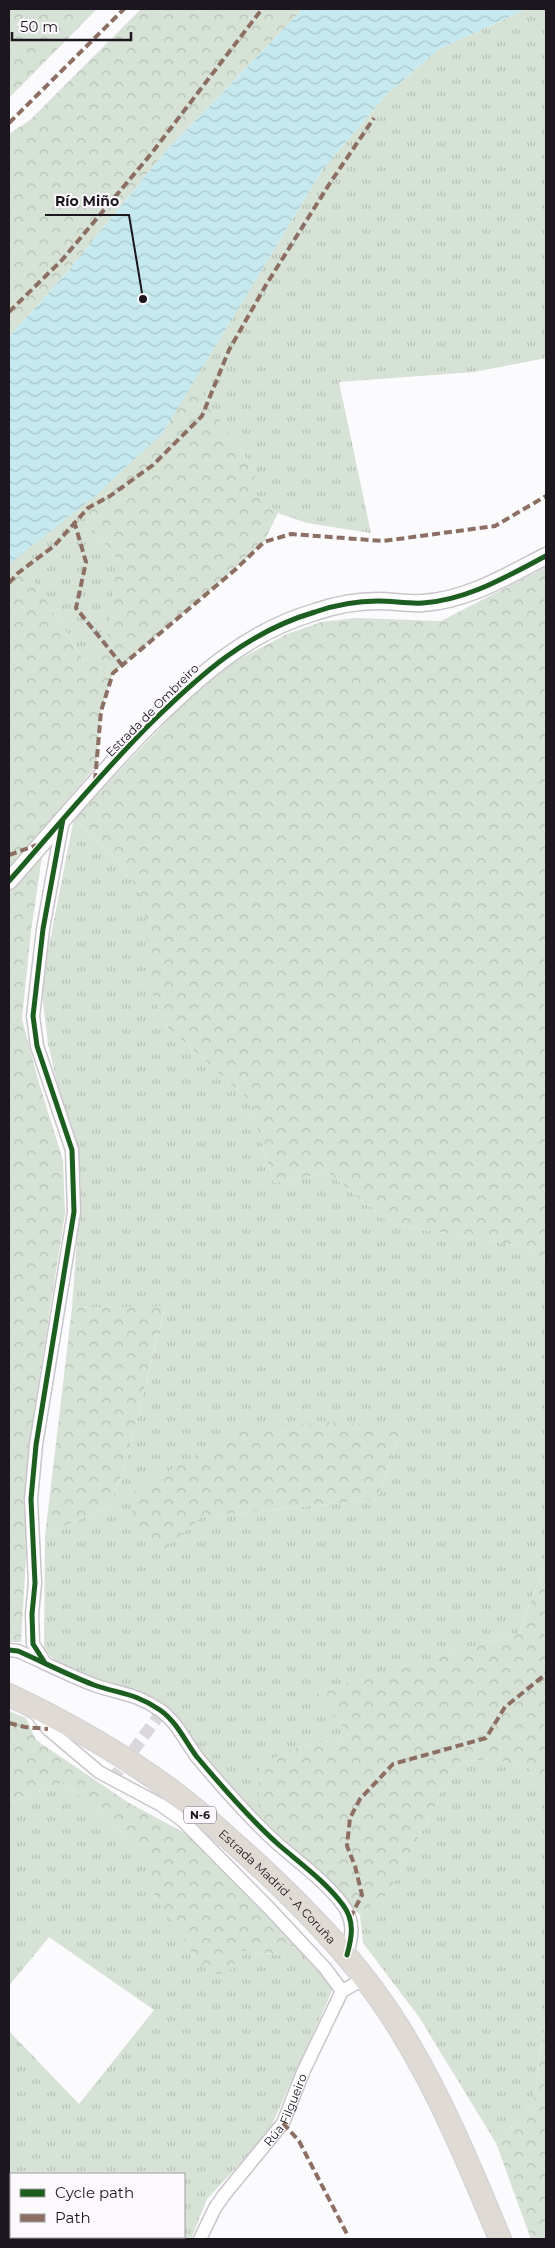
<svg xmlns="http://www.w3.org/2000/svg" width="555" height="2248" viewBox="0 0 555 2248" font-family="Montserrat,sans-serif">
	<defs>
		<pattern id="grass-tufts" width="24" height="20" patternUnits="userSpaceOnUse" patternTransform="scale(1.25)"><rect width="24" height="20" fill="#d6e2d5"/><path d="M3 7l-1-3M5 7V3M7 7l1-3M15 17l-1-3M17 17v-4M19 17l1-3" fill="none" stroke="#b7c1b6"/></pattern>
		<pattern id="forest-crowns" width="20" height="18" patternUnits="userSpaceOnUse" patternTransform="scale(1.25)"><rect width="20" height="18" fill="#d6e2d5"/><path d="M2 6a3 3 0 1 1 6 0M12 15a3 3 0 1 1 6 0" fill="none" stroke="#b7c1b6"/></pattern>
		<pattern id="water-waves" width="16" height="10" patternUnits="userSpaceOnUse" patternTransform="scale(1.25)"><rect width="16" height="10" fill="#c5e9ef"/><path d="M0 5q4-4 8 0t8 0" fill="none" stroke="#a9c7cc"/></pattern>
	</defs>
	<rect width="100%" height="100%" fill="#fbfafc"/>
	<path fill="url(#grass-tufts)" fill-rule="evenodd" d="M 527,9 L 546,9 L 546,358 L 474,372 L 339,382 L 371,533 L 307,523 L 278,513 L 248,488 L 257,473 L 231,439 L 194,380 L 323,169 L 386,95 L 439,49 Z
		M 77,509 L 117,559 L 107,645 L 84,661 L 18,555 Z
		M 74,818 L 112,855 L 143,896 L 164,1024 L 248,1099 L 274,1183 L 329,1173 L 389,1224 L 522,1246 L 546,1262 L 546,1563 L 518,1634 L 317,1691 L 350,1737 L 298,1747 L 258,1817 L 228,1785 L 163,1703 L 137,1692 L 110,1686 L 62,1666 L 44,1650 L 45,1536 L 110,1505 L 126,1463 L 165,1307 L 72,1308 L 81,1183 L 48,1044 L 41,986 ZM 402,1428 L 377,1499 L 202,1517 Z
		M 490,1759 L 527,1767 L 546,1791 L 546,2016 L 533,2104 L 496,2143 L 419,2017 L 363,1943 L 360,1915 L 392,1887 L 459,1762 Z
		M 64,1782 L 155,1861 L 234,1950 L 282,1955 L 294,1941 L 333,1989 L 271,2127 L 249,2154 L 207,2199 L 191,2239 L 9,2239 L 9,2031 L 79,2104 L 154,2010 L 49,1937 L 9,1986 L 9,1803 ZM 11,2174 L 184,2174 L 184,2237 L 11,2237 Z"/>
	<path fill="url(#forest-crowns)" d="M 9,9 L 97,9 L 9,98 Z
		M 141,9 L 303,9 L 165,152 L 68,271 L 9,337 L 9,134 L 30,120 Z
		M 194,380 L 234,443 L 257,473 L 249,488 L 278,513 L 264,542 L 220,582 L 113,673 L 101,711 L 96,766 L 9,869 L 9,564 L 18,555 L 84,661 L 106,645 L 117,559 L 77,509 L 162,434 Z
		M 546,567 L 546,1262 L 522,1246 L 389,1224 L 329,1173 L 274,1183 L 248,1099 L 164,1024 L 153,995 L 143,896 L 112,855 L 74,818 L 186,701 L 232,663 L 287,634 L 321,622 L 356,618 L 441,621 Z
		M 43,850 L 31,931 L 22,1019 L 39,1083 L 63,1160 L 65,1214 L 35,1405 L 21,1642 L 9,1642 L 9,889 Z
		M 165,1306 L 126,1463 L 110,1505 L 45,1536 L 72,1308 Z
		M 333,1422 L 402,1428 L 377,1499 L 202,1517 L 161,1552 L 142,1540 L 127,1495 L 246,1426 Z
		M 546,1563 L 546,1791 L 527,1767 L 490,1759 L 459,1762 L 392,1887 L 360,1915 L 258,1817 L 259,1764 L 298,1747 L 350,1737 L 316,1691 L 518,1634 Z
		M 9,1711 L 26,1718 L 36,1740 L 129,1803 L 196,1839 L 294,1941 L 282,1955 L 234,1950 L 235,1968 L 219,1975 L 198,1962 L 142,1875 L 155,1861 L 64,1782 L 9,1803 Z
		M 546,2016 L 546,2239 L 531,2239 L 496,2143 L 533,2104 Z"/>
	<path fill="url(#water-waves)" d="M 303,9 L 527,9 L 439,49 L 386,95 L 323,169 L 162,434 L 95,496 L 9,564 L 9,337 L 68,271 L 165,152 Z"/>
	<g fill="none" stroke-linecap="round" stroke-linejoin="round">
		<path stroke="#dad8db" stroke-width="12" stroke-dasharray="12 6" stroke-linecap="butt" d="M 112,1780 L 162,1711"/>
		<g stroke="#c9c5ca" stroke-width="15">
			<g id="minor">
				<path d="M 9,1650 L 18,1651 C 43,1662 68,1675 94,1685 C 120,1694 135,1693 160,1710 C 177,1722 185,1741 197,1757 C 223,1788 250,1819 279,1845 C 301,1864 326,1882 343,1905 C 355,1921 352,1937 347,1955"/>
				<path d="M 45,1663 L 33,1644 L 32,1614 L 35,1583 L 31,1499 L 36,1445 L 74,1212 L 72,1150 L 37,1046 L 33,1016 L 43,929 L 63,819"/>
				<path d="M 34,1711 L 48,1729 L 99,1772 L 161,1805 L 182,1820 L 269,1908 L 325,1968 L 342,1991"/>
				<path id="s1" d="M 200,2239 L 215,2208 L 224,2195 L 283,2123 L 304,2070 L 342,1991 L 364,1979"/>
			</g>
		</g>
		<g stroke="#c9c5ca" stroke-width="19">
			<path id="tertiary" d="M 9,881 C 56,828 101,773 151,723 C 200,675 247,632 315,612 C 335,605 357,601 378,601 C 393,601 408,604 423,603 C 468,600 507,576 546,556"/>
		</g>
		<g stroke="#d4d3d6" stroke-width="24">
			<g id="trunk">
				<path id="s2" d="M 9,1695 C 66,1722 124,1755 175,1793 C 209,1819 241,1849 272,1878 C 320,1924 366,1973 401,2031 C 441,2096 471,2169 500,2239"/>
			</g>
		</g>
		<use href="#minor" stroke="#fefeff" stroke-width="12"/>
		<use href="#tertiary" stroke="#fefeff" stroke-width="16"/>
		<use href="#trunk" stroke="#e0dad4" stroke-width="21"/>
		<path stroke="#8d6e63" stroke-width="4" stroke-dasharray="8 4" stroke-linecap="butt" d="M 9,123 L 124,9
			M 9,312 L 62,260 L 151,154 L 262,9
			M 74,521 L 86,562 L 76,608 L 122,665
			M 9,583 L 18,573 L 54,546 L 88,508 L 110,496 L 153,465 L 202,416 L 229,350 L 266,285 L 330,183 L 374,118
			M 95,781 L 101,711 L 113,673 L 236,569 L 264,542 L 291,534 L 383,541 L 495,526 L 546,496
			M 9,855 L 37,845
			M 9,1723 L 25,1727 L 48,1729
			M 350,1918 L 362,1895 L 355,1866 L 347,1846 L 350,1818 L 360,1799 L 393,1764 L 486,1738 L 505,1707 L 546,1674
			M 283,2123 L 299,2141 L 347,2234"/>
		<g stroke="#fcf9fd" stroke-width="8">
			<path id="cycleway" d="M 9,881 C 56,828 101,773 151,723 C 200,675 247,632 315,612 C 335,605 357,601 378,601 C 393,601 408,604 423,603 C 468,600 507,576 546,556
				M 9,1650 L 18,1651 C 43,1662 68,1675 94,1685 C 120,1694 135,1693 160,1710 C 177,1722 185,1741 197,1757 C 223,1788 250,1819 279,1845 C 301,1864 326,1882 343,1905 C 355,1921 352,1937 347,1955
				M 45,1663 L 33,1644 L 32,1614 L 35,1583 L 31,1499 L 36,1445 L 74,1212 L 72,1150 L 37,1046 L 33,1016 L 43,929 L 63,819"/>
		</g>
		<use href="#cycleway" stroke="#1b5e20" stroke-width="5"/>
	</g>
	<g text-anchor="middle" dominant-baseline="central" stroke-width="4" stroke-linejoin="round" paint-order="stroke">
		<rect fill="#fcf9fd" stroke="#5f5a62" stroke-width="1" x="184" y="1806.5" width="32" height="17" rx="4"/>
		<g font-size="11" font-weight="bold" fill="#1c161f">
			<text x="200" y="1815">N-6</text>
		</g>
		<g font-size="12" fill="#1c161f" stroke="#fcf9fd">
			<text transform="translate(152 710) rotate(-45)">Estrada de Ombreiro</text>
			<text stroke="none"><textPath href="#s2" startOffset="332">Estrada Madrid - A Coruña</textPath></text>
			<text stroke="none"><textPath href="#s1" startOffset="156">Rúa Filgueiro</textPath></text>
		</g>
	</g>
	<path fill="none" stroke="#1c161f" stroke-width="2" d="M143 299L129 215H45"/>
	<circle fill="#1c161f" stroke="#fcf9fd" stroke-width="2" cx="143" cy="299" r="5"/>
	<g font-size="14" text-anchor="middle" font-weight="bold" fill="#1c161f" stroke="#fcf9fd" stroke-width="4" stroke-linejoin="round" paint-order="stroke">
		<text x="87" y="206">Río Miño</text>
	</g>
	<rect width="555" height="2248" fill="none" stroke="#1c161f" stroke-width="20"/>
	<rect x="10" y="2173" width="175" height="65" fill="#fcf9fd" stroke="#a29ea4"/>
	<rect x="20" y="2189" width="25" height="8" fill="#1b5e20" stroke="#a29ea4"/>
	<text x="55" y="2198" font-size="15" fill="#1c161f">Cycle path</text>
	<rect x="20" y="2214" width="25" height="8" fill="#8d6e63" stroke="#a29ea4"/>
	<text x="55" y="2223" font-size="15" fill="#1c161f">Path</text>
	<path d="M12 32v8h119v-8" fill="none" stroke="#1c161f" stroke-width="2.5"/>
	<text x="20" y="32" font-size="15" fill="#1c161f" stroke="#fcf9fd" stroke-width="4" paint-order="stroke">50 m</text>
</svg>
